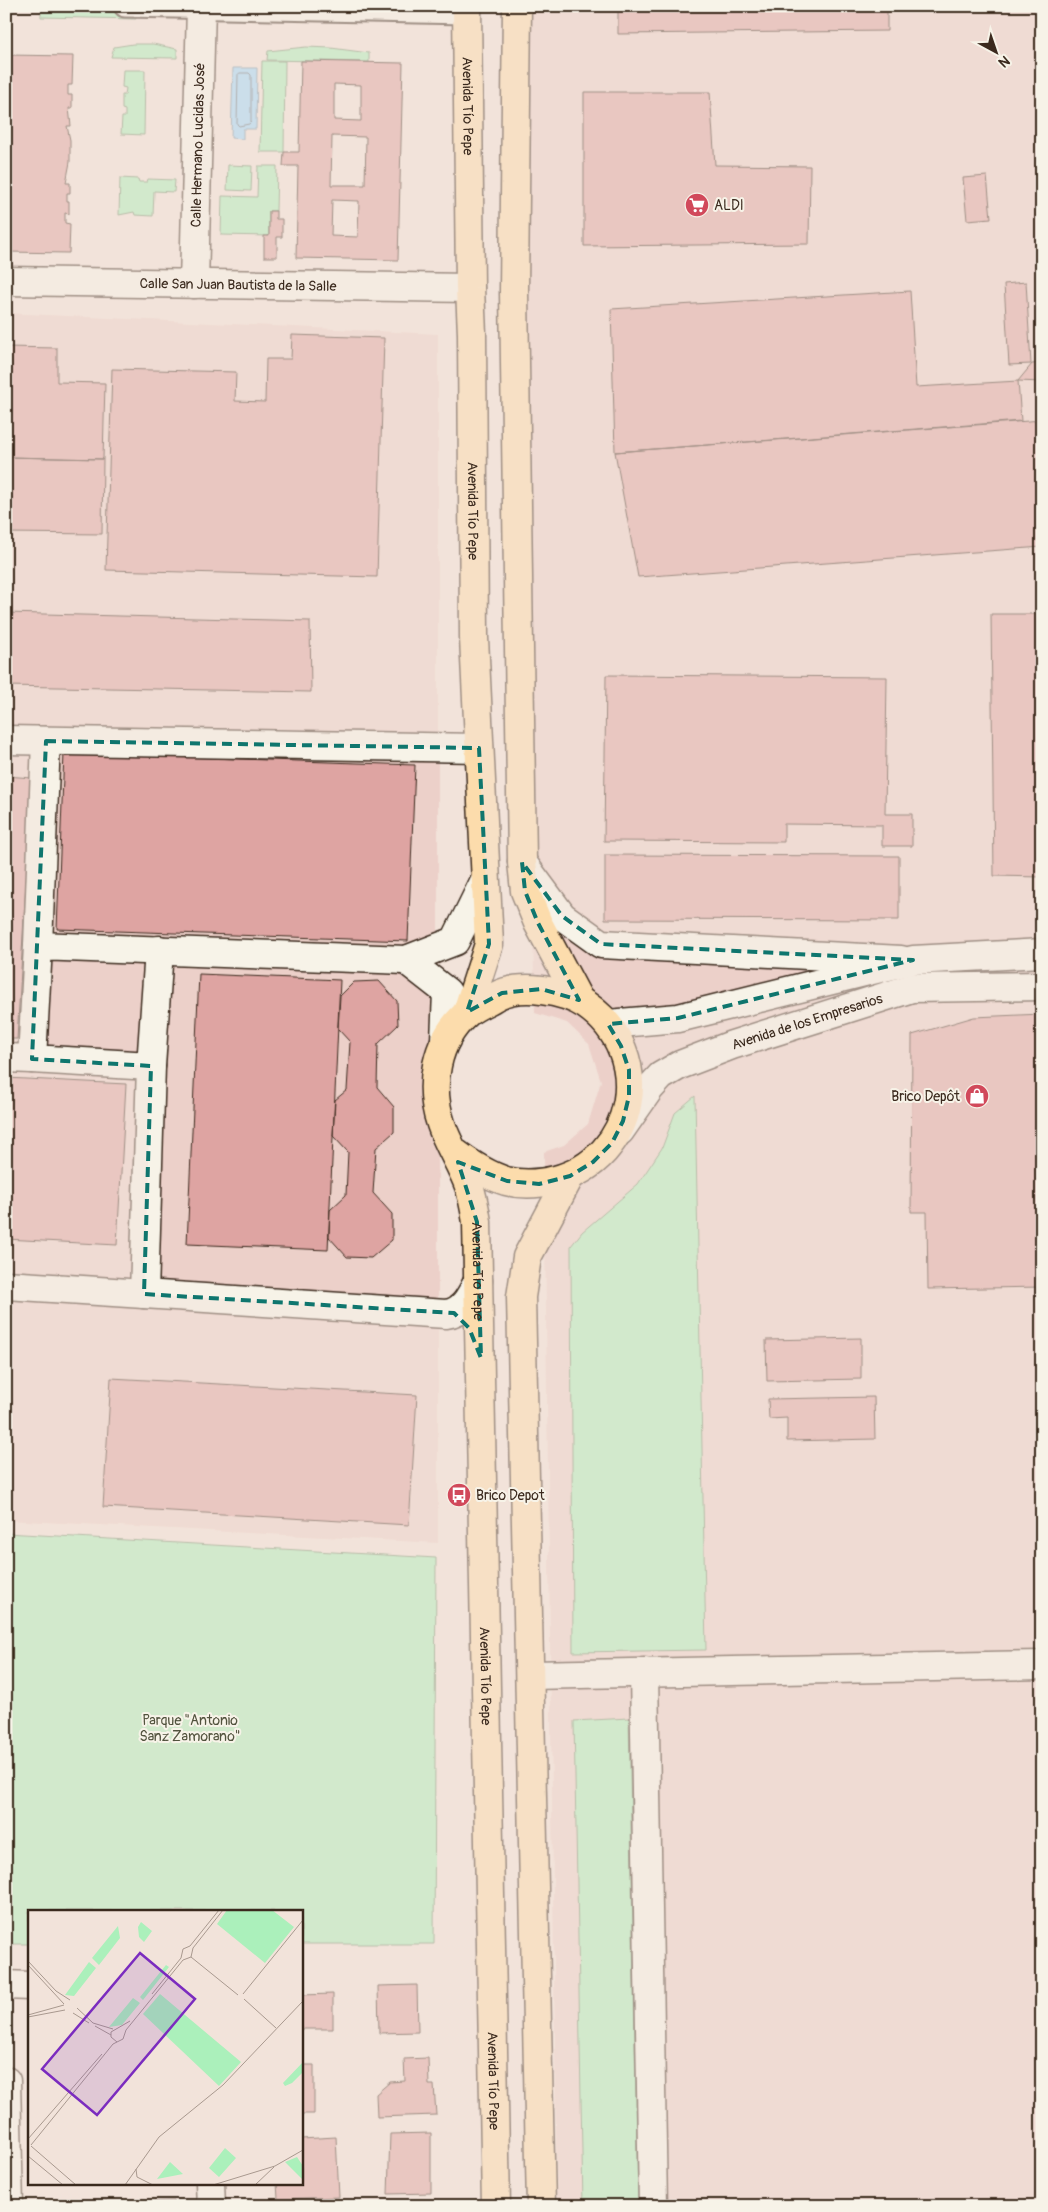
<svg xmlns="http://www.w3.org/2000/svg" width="1048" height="2212" viewBox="0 0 1048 2212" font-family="Pangolin,sans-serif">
	<rect width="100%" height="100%" fill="#f2e3da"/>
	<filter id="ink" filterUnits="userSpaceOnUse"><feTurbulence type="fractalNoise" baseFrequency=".02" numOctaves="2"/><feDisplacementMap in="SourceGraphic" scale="10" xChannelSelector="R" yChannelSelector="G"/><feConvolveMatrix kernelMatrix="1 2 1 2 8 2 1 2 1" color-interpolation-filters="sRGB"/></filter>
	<g filter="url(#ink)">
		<path fill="#ecd0c9" d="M 522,6 L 1042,6 L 1042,2206 L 557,2206 L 544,1152 L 564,1145 L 588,1124 L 601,1081 L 589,1044 L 567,1023 L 535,1013 L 525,636 Z
			M 6,313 L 438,334 L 438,1543 L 6,1520 Z"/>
		<path fill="#abf0bb" stroke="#738d6c" d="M 41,6 L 136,6 L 136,19 L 41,17 Z
			M 133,44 L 153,44 L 177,49 L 177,58 L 111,57 L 114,47 Z
			M 306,47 L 331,48 L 369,53 L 369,62 L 267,60 L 268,51 Z
			M 262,61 L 285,61 L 284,152 L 260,152 Z
			M 123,70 L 145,70 L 144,135 L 121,134 L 122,117 L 125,117 L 125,110 L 122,109 L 122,95 L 125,95 L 126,88 L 122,87 Z
			M 228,165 L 252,166 L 251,191 L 227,190 Z
			M 258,166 L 277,166 L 276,211 L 269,211 L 269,236 L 221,235 L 222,196 L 257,197 Z
			M 120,178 L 138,179 L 139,182 L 147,182 L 148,179 L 175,180 L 174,192 L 154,191 L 153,216 L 135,215 L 134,212 L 119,215 Z
			M 695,1096 L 706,1650 L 573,1652 L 571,1246 L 582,1232 L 638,1184 L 662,1148 L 675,1113 Z
			M 6,1533 L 436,1558 L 434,1944 L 301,1944 L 301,1911 L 29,1911 L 29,1944 L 6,1944 Z
			M 629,1718 L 638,2206 L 583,2206 L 574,1721 Z"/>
		<path fill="#9cd7fd" stroke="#7592a4" d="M 233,68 L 257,68 L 256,129 L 243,129 L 243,139 L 231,138 Z"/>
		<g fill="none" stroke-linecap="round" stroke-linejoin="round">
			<path stroke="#626f77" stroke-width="1" d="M 240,73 L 249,73 L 251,75 L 251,122 L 249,124 L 239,126 L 237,124 L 238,75 Z"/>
		</g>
		<path fill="#dea4a2" stroke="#3b2a1e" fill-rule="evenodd" d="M 618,6 L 887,6 L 887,31 L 618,34 Z
			M 6,55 L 73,56 L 72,85 L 68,85 L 68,95 L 72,95 L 72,108 L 69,108 L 71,126 L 67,126 L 70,140 L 70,162 L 66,183 L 70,183 L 70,193 L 67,193 L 67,201 L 69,201 L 69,214 L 65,213 L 65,223 L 70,224 L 69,253 L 6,252 Z
			M 301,61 L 403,63 L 398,260 L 296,258 L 298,166 L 283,166 L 284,152 L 299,152 ZM 334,84 L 361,85 L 361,121 L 334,120 ZM 332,136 L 366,137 L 365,185 L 331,185 ZM 332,200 L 359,201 L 358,237 L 331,236 Z
			M 584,92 L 710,92 L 715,165 L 810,166 L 809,244 L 584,246 Z
			M 987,176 L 991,218 L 967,220 L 963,178 Z
			M 269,211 L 276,211 L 276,219 L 282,219 L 282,237 L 277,237 L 277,257 L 264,257 L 264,236 L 269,236 Z
			M 1026,282 L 1031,364 L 1009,365 L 1004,284 Z
			M 910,291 L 916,387 L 1018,381 L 1021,421 L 615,452 L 611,309 Z
			M 292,335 L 384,338 L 377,577 L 106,570 L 112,369 L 236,372 L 235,401 L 265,402 L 266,359 L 291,359 Z
			M 6,347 L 57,348 L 57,382 L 105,383 L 103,459 L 6,457 Z
			M 1042,363 L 1042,382 L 1018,381 L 1032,364 Z
			M 1042,420 L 1042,547 L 638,577 L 615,452 Z
			M 6,457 L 103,459 L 102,534 L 6,533 Z
			M 6,613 L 310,621 L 311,692 L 6,686 Z
			M 991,614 L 1042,614 L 1042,877 L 994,876 Z
			M 606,675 L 887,677 L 885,814 L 912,814 L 912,846 L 882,846 L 882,825 L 784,824 L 784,842 L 604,841 Z
			M 64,753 L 415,765 L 408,941 L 57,929 Z
			M 6,776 L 32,778 L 17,1039 L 6,1039 Z
			M 605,855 L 899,856 L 899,920 L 605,919 Z
			M 199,974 L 340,980 L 328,1250 L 187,1244 Z
			M 379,981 L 397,1001 L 398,1025 L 378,1044 L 377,1087 L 394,1107 L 394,1132 L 376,1148 L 373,1193 L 392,1214 L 392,1240 L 371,1258 L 347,1257 L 329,1237 L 330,1210 L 346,1195 L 348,1152 L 333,1136 L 335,1100 L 347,1090 L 350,1042 L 338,1029 L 340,996 L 354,982 Z
			M 1042,1014 L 1042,1287 L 928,1289 L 927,1212 L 911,1212 L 912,1035 L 974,1017 Z
			M 6,1078 L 126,1084 L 117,1245 L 6,1239 Z
			M 861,1338 L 861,1379 L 767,1381 L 766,1340 Z
			M 111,1378 L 417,1395 L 409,1525 L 103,1507 Z
			M 874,1397 L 875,1439 L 787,1441 L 787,1418 L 769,1419 L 768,1399 Z
			M 417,1985 L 418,2032 L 379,2033 L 378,1986 Z
			M 333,1994 L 333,2029 L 301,2029 L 301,1995 Z
			M 428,2058 L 429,2085 L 434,2085 L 436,2115 L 377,2117 L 376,2094 L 390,2082 L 405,2081 L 404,2059 Z
			M 301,2065 L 314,2065 L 314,2114 L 301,2114 Z
			M 431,2133 L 431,2193 L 388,2194 L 390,2134 Z
			M 336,2137 L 339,2197 L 278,2199 L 277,2183 L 301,2183 L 301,2139 Z
			M 107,2201 L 107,2206 L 63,2206 L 63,2202 Z
			M 174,2201 L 175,2206 L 130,2206 L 130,2202 Z"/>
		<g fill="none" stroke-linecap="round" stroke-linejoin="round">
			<g stroke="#3b2a1e" stroke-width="25">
				<path id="pedestrian" d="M 125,6 L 466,13"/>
			</g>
			<g stroke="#3b2a1e" stroke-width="31">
				<g id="minor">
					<path id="s1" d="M 6,281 L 470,288"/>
					<path id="s2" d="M 194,284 L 201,6"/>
					<path d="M 6,740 L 479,748"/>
					<path d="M 522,862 L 562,916 L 601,944 L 901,960"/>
					<path d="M 38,946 L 46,741"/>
					<path d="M 406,960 L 447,992 L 445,1041"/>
					<path d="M 6,1058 L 32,1059"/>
					<path d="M 151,1066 L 159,950"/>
					<path d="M 478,1281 C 471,1295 464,1312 446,1314 L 144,1294 L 151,1066 L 32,1059 L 38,946 L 406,960 L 455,941 L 485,880"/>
					<path d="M 6,1285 L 144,1294"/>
					<path d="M 644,1672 L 653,2206"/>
					<path d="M 530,1675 L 1042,1665"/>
					<path d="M 6,1985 L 29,1986"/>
					<path d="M 6,2081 L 9,2206"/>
					<path d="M 210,2183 L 211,2206"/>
				</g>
			</g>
			<g stroke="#3b2a1e" stroke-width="31">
				<g id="tertiary">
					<path d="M 608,1024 L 678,1018 L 913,960 L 1042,953"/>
					<path id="s3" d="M 620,1131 L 650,1088 L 661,1076 L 680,1065 L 732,1045 L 912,988 L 1042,986"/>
				</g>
			</g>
			<g stroke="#3b2a1e" stroke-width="31">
				<g id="primary">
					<path id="s4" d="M 467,6 L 470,288 L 472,334 L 474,638 L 489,944 L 467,1012"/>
					<path d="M 517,6 L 514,291 L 522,862 L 525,891 L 538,923 L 579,1000"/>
					<path id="s5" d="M 454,1152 C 470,1164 486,1175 506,1181 C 522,1185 539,1184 555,1180 C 637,1159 656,1053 586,1005 C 564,990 520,983 496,996 C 487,1002 475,1006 467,1013 C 435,1041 428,1086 441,1124 C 448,1145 461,1164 469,1186 C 473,1197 475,1210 477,1222 L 496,2206"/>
					<path d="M 541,2206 L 521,1297 L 527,1257 L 570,1176"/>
				</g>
			</g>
			<use href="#pedestrian" stroke="#f7f3e8" stroke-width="21"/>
			<use href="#minor" stroke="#f7f3e8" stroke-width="28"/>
			<use href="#tertiary" stroke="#f7f3e8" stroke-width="28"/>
			<use href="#primary" stroke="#fcdcac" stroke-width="28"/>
		</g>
	</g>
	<path d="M0 0H1048V2212H0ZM 46,741 L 479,748 L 489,944 L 467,1012 L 502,993 L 541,989 L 579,1000 L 538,923 L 525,891 L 522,862 L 562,916 L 601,944 L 913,960 L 678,1018 L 608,1024 L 621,1046 L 629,1070 L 629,1096 L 623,1121 L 612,1143 L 593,1162 L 570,1176 L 539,1184 L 507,1181 L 458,1162 L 477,1222 L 481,1358 L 469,1328 L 454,1313 L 144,1294 L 151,1066 L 32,1059 Z" fill="#f2e3da" fill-opacity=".55" fill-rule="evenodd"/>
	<path fill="none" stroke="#0f766e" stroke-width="4" stroke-dasharray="10 6" stroke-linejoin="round" d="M 46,741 L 479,748 L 489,944 L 467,1012 L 502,993 L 541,989 L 579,1000 L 538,923 L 525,891 L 522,862 L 562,916 L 601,944 L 913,960 L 678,1018 L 608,1024 L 621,1046 L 629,1070 L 629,1096 L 623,1121 L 612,1143 L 593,1162 L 570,1176 L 539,1184 L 507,1181 L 458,1162 L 477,1222 L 481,1358 L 469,1328 L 454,1313 L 144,1294 L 151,1066 L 32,1059 Z"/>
	<defs>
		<g id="supermarket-disc" transform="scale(1.25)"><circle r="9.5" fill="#d1495b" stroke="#f7f3e8"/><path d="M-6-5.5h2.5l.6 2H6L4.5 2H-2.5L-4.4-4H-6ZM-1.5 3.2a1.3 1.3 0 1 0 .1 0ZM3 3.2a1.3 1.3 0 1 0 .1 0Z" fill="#fff"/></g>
		<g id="shop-disc" transform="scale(1.25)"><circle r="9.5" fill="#d1495b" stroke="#f7f3e8"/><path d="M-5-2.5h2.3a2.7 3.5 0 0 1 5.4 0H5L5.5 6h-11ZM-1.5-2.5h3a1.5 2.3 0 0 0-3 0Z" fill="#fff"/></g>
		<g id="bus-disc" transform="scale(1.25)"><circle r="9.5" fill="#d1495b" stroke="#f7f3e8"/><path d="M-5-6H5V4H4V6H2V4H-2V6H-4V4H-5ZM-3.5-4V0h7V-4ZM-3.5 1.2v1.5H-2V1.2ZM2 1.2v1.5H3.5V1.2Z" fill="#fff"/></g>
	</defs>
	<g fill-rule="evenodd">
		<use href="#supermarket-disc" x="697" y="205"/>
		<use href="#shop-disc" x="977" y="1096"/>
		<use href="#bus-disc" x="459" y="1495"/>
	</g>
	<g text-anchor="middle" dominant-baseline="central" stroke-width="4" stroke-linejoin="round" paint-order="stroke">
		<g font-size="14" fill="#3b2a1e" stroke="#f7f3e8">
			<text stroke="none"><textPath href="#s4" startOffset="100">Avenida Tío Pepe</textPath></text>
			<text stroke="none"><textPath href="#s2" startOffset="139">Calle Hermano Lucidas José</textPath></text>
			<text stroke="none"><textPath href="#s1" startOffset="232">Calle San Juan Bautista de la Salle</textPath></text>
			<text stroke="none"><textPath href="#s4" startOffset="505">Avenida Tío Pepe</textPath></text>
			<text stroke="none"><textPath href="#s3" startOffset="225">Avenida de los Empresarios</textPath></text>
			<text stroke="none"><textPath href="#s5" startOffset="736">Avenida Tío Pepe</textPath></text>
			<text stroke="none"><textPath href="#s5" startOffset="1141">Avenida Tío Pepe</textPath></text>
			<text stroke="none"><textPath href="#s5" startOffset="1546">Avenida Tío Pepe</textPath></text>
		</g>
		<g font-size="14" fill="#3b2a1e" stroke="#f7f3e8" text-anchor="start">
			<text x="714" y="205">ALDI</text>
			<text x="960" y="1096" text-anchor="end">Brico Depôt</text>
			<text x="476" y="1495">Brico Depot</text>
		</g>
		<g font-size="14" fill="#51523d" stroke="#f7f3e8">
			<text x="190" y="1720">Parque "Antonio<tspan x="190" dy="16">Sanz Zamorano"</tspan></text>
		</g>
	</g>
	<g transform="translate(28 1910)">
		<rect width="275" height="275" fill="#f2e3da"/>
		<path d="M 199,0 L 244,0 L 266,17 L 237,53 L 189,14 ZM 113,12 L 124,21 L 116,32 L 111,27 L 110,17 ZM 90,16 L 92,28 L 71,55 L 64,48 ZM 61,52 L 68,58 L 46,86 L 37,85 ZM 138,55 L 141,57 L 115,90 L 112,87 ZM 132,84 L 213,152 L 191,176 L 115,104 ZM 105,88 L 112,93 L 94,115 L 81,117 ZM 275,152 L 275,162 L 264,173 L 257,176 L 255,173 ZM 197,238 L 208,248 L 191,267 L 181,258 ZM 269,247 L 275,256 L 275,270 L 257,252 ZM 142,252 L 155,264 L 129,269 Z" fill="#abf0bb"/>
		<path fill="none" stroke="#a9998f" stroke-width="1" d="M 163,47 L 210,85M 0,51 L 28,81 L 42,90M 0,55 L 36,94M 124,84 L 153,48 L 155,39 L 162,36 L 191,0M 215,84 L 275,10M 216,89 L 248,118M 49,98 L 65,113 L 85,119M 45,103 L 61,113M 0,105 L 36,95M 0,107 L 37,100M 67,116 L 83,125M 89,132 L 83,127 L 83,122 L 102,111M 0,229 L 74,144M 3,235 L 85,134 L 95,129 L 98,120 L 155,50 L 163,47 L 165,38 L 195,0M 3,236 L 48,275M 0,246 L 35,275M 108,259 L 109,267 L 125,275M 97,275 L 131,227 L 195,175 L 275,91M 185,275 L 247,256 L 275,240M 227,275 L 246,257"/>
		<path fill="#7b2cbf" fill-opacity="0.15" stroke="#7b2cbf" stroke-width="2.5" d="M 112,43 L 167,89 L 69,205 L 14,159 Z"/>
		<rect width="275" height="275" fill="none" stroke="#3b2a1e" stroke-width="2.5"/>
	</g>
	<rect width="1048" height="2212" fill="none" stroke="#f7f3e8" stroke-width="25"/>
	<rect x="12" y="12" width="1023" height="2187" fill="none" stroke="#3b2a1e" stroke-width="2" filter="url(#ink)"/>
	<g transform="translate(996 52) rotate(140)" stroke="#f7f3e8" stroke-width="4" paint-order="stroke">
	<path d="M0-4L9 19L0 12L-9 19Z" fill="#3b2a1e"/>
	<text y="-8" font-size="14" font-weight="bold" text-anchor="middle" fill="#3b2a1e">N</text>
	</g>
</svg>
